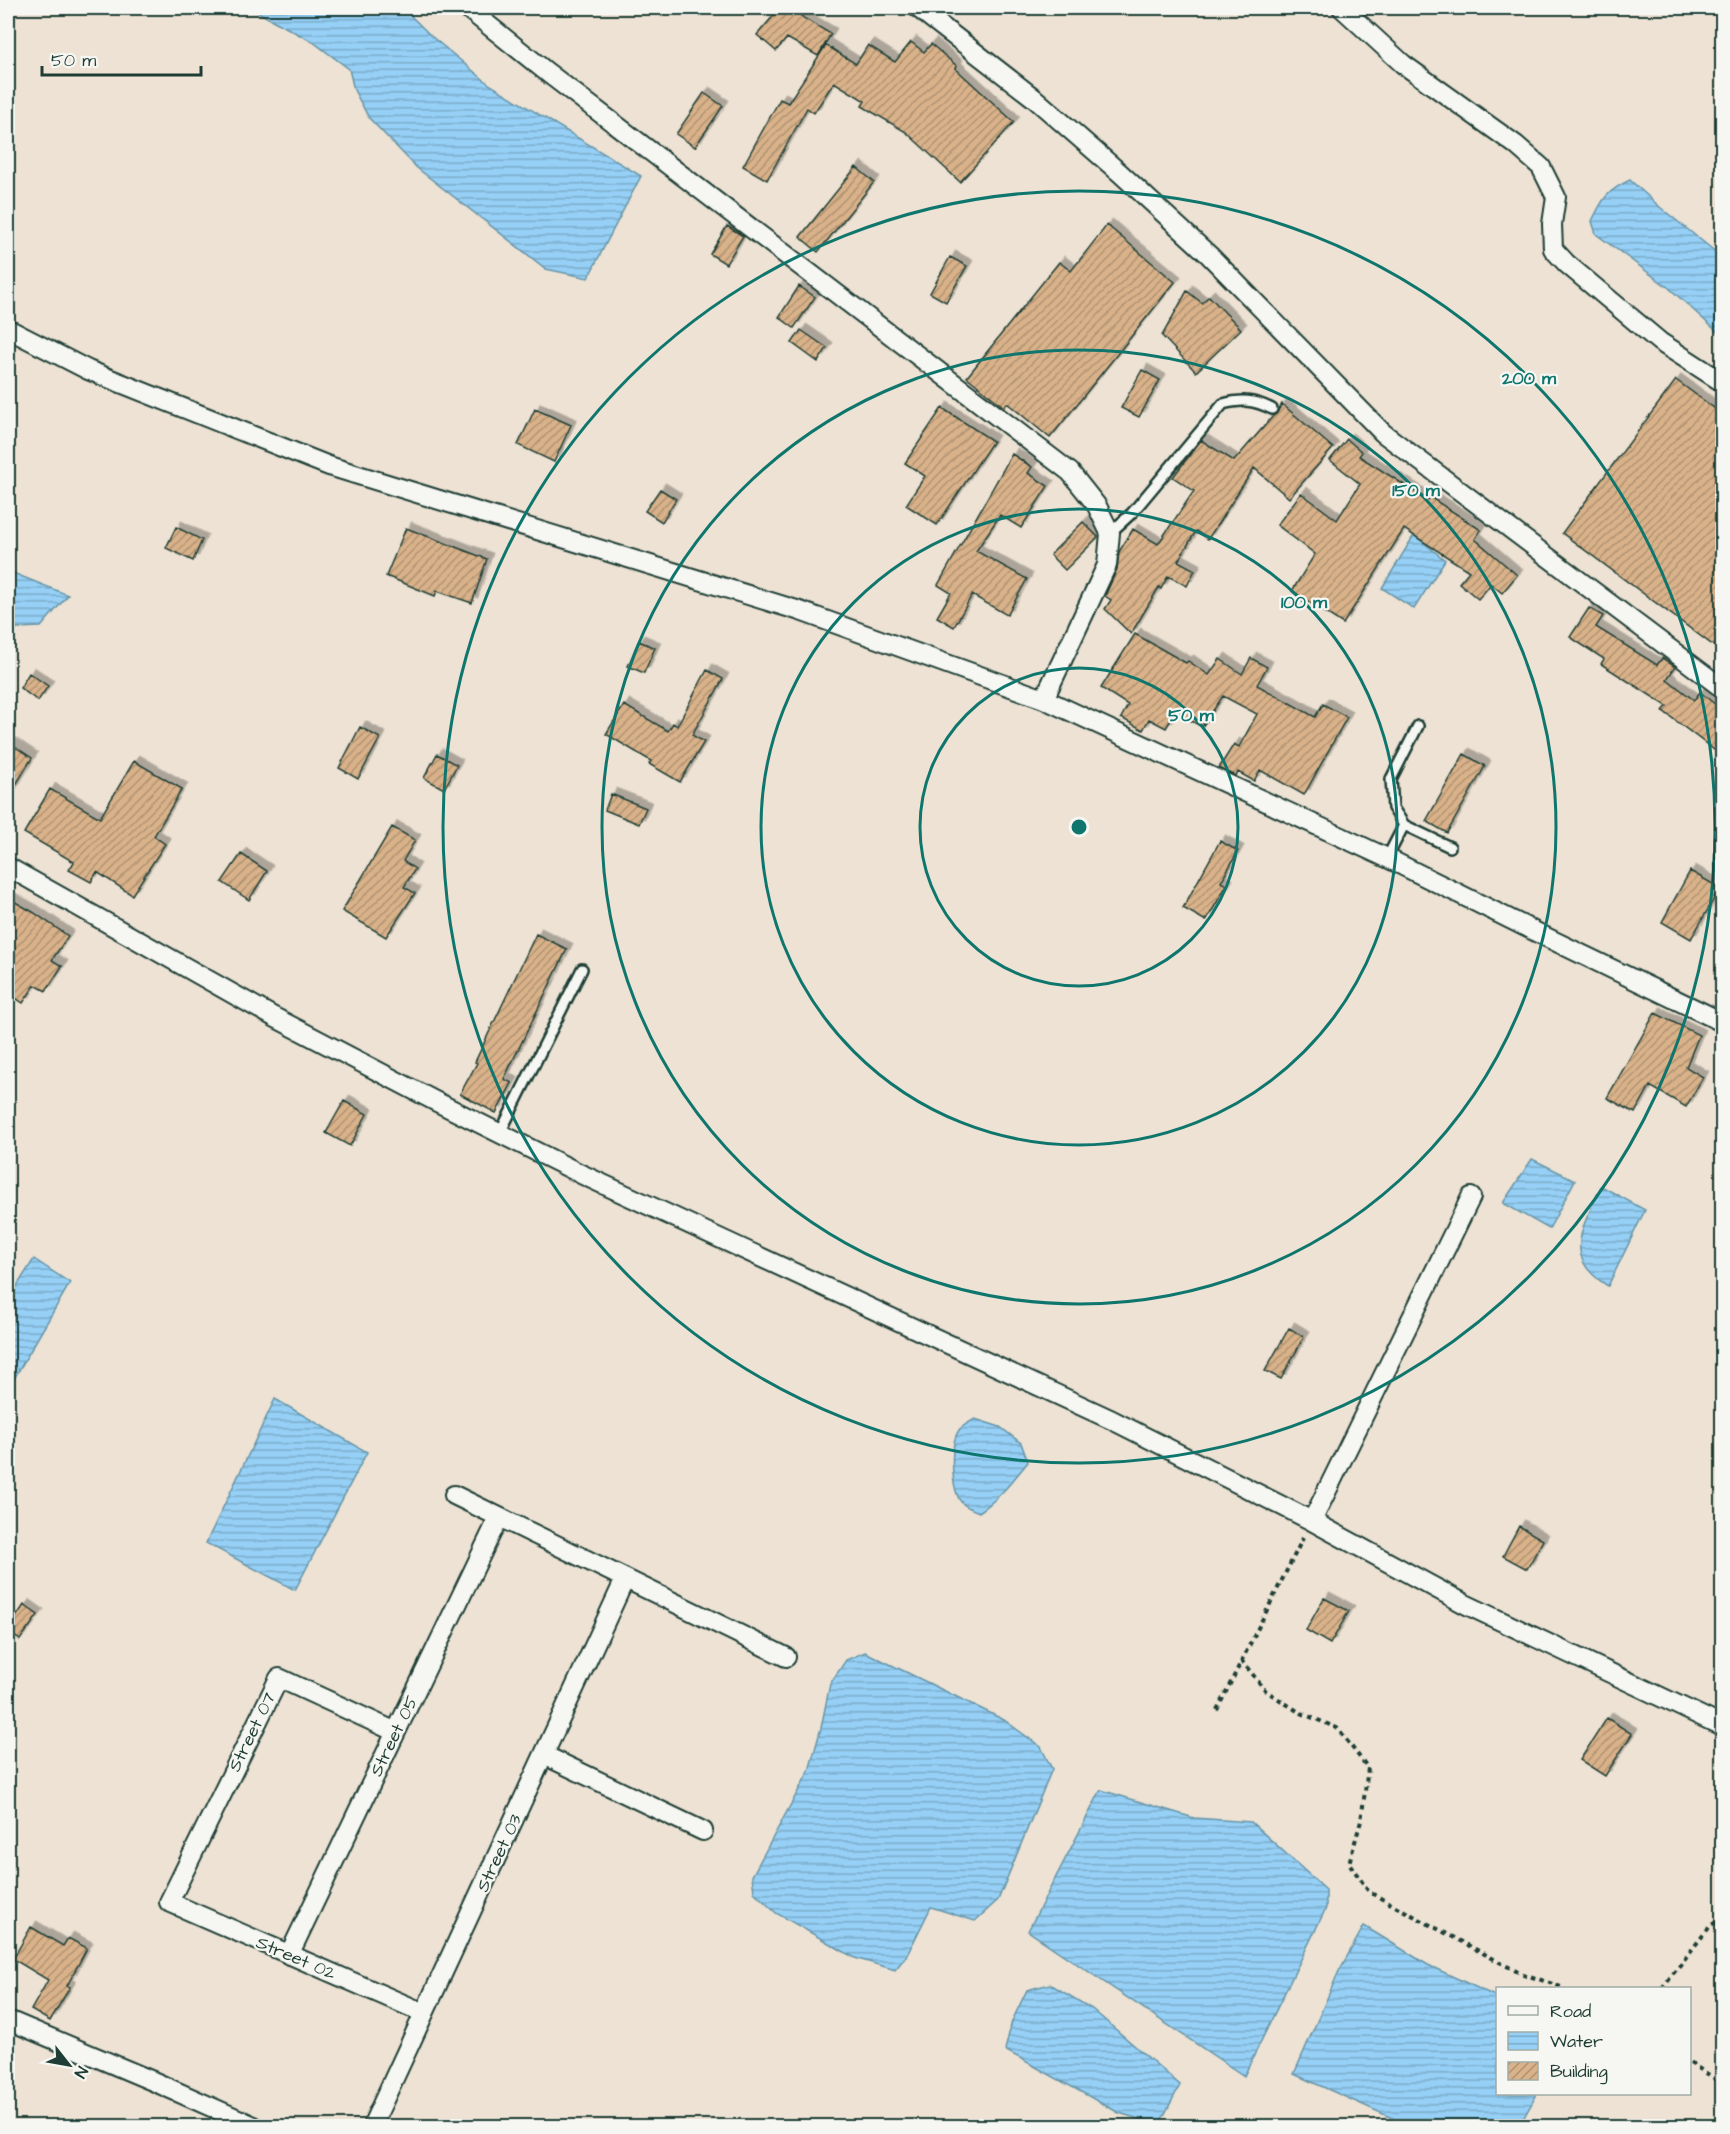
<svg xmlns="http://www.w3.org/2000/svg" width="1730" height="2134" viewBox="0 0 1730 2134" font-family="'Architects Daughter',sans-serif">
	<defs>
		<pattern id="water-rules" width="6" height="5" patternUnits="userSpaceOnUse" patternTransform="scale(1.5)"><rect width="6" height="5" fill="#96d0f6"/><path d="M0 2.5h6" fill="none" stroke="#7aaac8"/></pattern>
		<pattern id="building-hatch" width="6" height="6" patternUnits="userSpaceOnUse" patternTransform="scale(1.5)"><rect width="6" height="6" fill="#d9b28a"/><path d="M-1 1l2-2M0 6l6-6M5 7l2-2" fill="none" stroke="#af9272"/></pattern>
		<filter id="shadow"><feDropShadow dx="5.5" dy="-5.5" stdDeviation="0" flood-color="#0004"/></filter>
	</defs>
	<rect width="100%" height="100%" fill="#ede2d3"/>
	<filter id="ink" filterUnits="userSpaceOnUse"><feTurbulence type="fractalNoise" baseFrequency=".0167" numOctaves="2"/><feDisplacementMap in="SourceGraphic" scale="12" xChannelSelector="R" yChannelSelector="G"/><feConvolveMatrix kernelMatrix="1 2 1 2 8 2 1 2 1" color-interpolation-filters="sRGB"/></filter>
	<g filter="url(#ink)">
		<path fill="url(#water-rules)" stroke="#6695a8" stroke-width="1.5" d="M 250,8 L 403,8 L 431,36 L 489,84 L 641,176 L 588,278 L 546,269 L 417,168 L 369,118 L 354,90 L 349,69 L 313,42 Z
			M 1630,180 L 1661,208 L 1722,257 L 1722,336 L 1669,288 L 1596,234 L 1592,221 C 1603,198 1607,191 1630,180 Z
			M 1414,535 L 1445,560 L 1414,609 L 1382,588 Z
			M 8,571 L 68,595 L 41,627 L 17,628 L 8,639 Z
			M 1532,1159 L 1575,1180 L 1549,1229 L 1503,1203 Z
			M 1601,1186 L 1645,1210 L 1608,1286 C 1560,1257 1584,1226 1601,1186 Z
			M 34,1259 L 70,1283 L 8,1389 L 8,1300 Z
			M 275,1399 L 367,1452 L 295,1590 L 206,1543 Z
			M 975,1419 L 1000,1427 L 1021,1443 L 1028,1462 C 1013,1480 999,1499 979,1512 C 974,1510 966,1507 962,1503 C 951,1491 949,1444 959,1430 C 962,1426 970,1422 975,1419 Z
			M 865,1652 L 1004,1720 L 1041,1747 L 1052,1769 L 998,1900 L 975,1921 L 931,1907 L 907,1955 L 895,1970 L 855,1958 L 776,1913 L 754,1892 L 752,1876 L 809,1771 L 821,1728 L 830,1684 L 846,1660 Z
			M 1101,1790 L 1194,1818 L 1251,1822 L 1326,1890 L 1326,1908 L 1244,2076 L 1028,1931 Z
			M 1364,1926 L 1428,1965 L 1497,1997 L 1498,2094 L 1537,2094 L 1519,2126 L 1410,2126 L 1294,2074 L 1339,1971 Z
			M 1050,1984 L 1092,2009 L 1180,2085 L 1159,2125 L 1119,2113 L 1005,2050 L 1012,2021 L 1027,1990 Z"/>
		<path fill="url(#building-hatch)" stroke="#1f3d34" stroke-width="1.5" filter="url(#shadow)" d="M 780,8 L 791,8 L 805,19 L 831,34 L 818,56 L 787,38 L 776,51 L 757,35 Z
			M 911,42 L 924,52 L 931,44 L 957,66 L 955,68 L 1014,122 L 960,182 L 906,132 L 862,106 L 865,101 L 834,82 L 814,113 L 807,108 L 767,180 L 743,166 L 780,99 L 788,103 L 826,45 L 856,64 L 868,45 L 895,62 Z
			M 704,93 L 723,106 L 695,147 L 676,134 Z
			M 856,167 L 874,182 L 818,252 L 800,237 Z
			M 1107,225 L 1175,282 L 1050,438 L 1007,403 L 1004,407 L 967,377 L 1059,262 L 1071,271 Z
			M 727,226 L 743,236 L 726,264 L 710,254 Z
			M 950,257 L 967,266 L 946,302 L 930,293 Z
			M 799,286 L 815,297 L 794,328 L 779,317 Z
			M 1187,291 L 1202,303 L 1209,296 L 1241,329 L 1196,372 L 1162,336 Z
			M 801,330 L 827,348 L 818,362 L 792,343 Z
			M 1142,370 L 1160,380 L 1139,417 L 1121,408 Z
			M 1676,380 L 1722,414 L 1722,652 L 1562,533 Z
			M 1282,404 L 1333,448 L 1289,498 L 1254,468 L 1208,539 L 1196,531 L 1178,561 L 1195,570 L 1187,586 L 1168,576 L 1161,589 L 1159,587 L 1131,634 L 1105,609 L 1111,600 L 1105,596 L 1117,569 L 1119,552 L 1133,529 L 1158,544 L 1194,491 L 1173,477 L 1201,440 L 1234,461 L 1273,416 L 1276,414 Z
			M 942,408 L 993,441 L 937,525 L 906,505 L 925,476 L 905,463 Z
			M 535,409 L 571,425 L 554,462 L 518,445 Z
			M 1347,439 L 1362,452 L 1359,456 L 1428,500 L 1430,497 L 1481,530 L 1475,539 L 1517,575 L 1502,593 L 1491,584 L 1478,599 L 1459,583 L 1469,571 L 1404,529 L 1343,624 L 1292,591 L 1315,554 L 1277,525 L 1301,493 L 1337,520 L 1360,484 L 1330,460 Z
			M 1012,454 L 1032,467 L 1028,473 L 1048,486 L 1021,528 L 1000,515 L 976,551 L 1027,579 L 1007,615 L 972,595 L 954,627 L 937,617 L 951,593 L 938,585 Z
			M 660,489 L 676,499 L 662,522 L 645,511 Z
			M 1083,522 L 1098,537 L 1065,570 L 1050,555 Z
			M 176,527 L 202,540 L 193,561 L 166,548 Z
			M 406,528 L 487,559 L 472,603 L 437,591 L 435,596 L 386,576 Z
			M 1589,608 L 1603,616 L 1596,627 L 1657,665 L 1662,658 L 1675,667 L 1667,679 L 1694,700 L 1700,692 L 1722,710 L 1722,756 L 1663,711 L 1667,706 L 1601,664 L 1604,659 L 1570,637 Z
			M 1135,634 L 1186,663 L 1188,661 L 1209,675 L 1220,659 L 1242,674 L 1251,658 L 1267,667 L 1257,685 L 1315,717 L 1323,704 L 1347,717 L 1304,795 L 1260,770 L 1254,781 L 1238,772 L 1236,776 L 1219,768 L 1234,744 L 1239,747 L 1257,714 L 1223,696 L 1202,727 L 1176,712 L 1166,728 L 1149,719 L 1143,730 L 1121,718 L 1128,705 L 1101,688 Z
			M 639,641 L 655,648 L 644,673 L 628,666 Z
			M 707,670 L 723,679 L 692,735 L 704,742 L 680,782 L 649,764 L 651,761 L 606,734 L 624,705 L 668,731 L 673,723 L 677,726 Z
			M 29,673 L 48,686 L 38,701 L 20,688 Z
			M 360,727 L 380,738 L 358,779 L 339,768 Z
			M 8,742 L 32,758 L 8,798 Z
			M 437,754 L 457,765 L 444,789 L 424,778 Z
			M 1464,754 L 1485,766 L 1447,833 L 1426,821 Z
			M 134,761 L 182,789 L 154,836 L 165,844 L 132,895 L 97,872 L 91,882 L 69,870 L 74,862 L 24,833 L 50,789 L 100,818 Z
			M 611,794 L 646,808 L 639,824 L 605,810 Z
			M 392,827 L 415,840 L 403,861 L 415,869 L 404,887 L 415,893 L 386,937 L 342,911 Z
			M 1220,841 L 1238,851 L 1221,882 L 1227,885 L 1206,921 L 1183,908 Z
			M 241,854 L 267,871 L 249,900 L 222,882 Z
			M 1690,871 L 1720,888 L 1691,939 L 1662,922 Z
			M 8,898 L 33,912 L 68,936 L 52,960 L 62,966 L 46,991 L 35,985 L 23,1003 L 8,993 Z
			M 536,934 L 567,949 L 504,1079 L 512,1083 L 496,1113 L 460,1094 L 477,1063 L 475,1062 Z
			M 1655,1013 L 1699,1035 L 1686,1067 L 1703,1077 L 1686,1107 L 1650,1086 L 1635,1113 L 1607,1098 Z
			M 344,1101 L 367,1114 L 350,1146 L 326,1133 Z
			M 1289,1328 L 1304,1337 L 1281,1379 L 1265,1371 Z
			M 1519,1526 L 1543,1540 L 1527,1569 L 1503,1556 Z
			M 1324,1598 L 1349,1611 L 1330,1644 L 1306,1630 Z
			M 24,1605 L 38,1615 L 20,1640 L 8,1632 L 8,1629 Z
			M 1607,1718 L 1632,1734 L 1605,1776 L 1580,1760 Z
			M 31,1927 L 63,1946 L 68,1938 L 87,1948 L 67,1986 L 70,1987 L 50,2021 L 31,2010 L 48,1980 L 13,1959 Z"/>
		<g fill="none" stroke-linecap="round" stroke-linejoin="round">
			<g stroke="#1f3d34" stroke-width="14">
				<path id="lane" d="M 1110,533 L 1132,513 L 1223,404 C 1242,399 1254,400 1272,409
					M 1418,726 L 1391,779 L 1393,808 L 1404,825 L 1450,847
					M 1387,858 L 1404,825
					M 500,1133 L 582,969"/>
			</g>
			<g stroke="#1f3d34" stroke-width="22">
				<path id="street" d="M 467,8 L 548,73 L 1070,472 L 1097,506 L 1110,533 L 1107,565 L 1044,699
					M 918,8 L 1034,98 L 1120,173 L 1209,255 L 1383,433 L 1722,688
					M 1342,8 L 1403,64 L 1516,145 L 1541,167 L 1556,197 L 1552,224 L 1553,249 L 1567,264 L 1660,342 L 1722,382
					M 8,329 L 88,370 L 329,466 L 800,611 L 1044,699 L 1387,858 L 1546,937 L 1722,1022
					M 8,867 L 274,1017 L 433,1100 L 581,1174 L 1112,1420 L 1312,1521 L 1465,1604 L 1722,1726
					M 454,1495 L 786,1657
					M 1312,1521 L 1471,1197
					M 396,1732 L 279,1678 L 169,1902 L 424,2013
					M 544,1755 L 703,1831
					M 289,1955 L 499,1517
					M 8,2020 L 155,2082 L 254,2126
					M 372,2126 L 625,1579"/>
			</g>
			<path stroke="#1f3d34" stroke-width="4" stroke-dasharray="4.5 4.5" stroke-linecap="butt" d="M 1241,1660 L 1266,1691 L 1299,1712 L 1337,1728 L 1368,1768 L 1361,1821 L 1349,1863 L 1369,1892 L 1518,1972 L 1564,1988
				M 1217,1710 L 1303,1538
				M 1662,1988 L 1711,1925 L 1722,1919
				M 1690,2063 L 1722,2083"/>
			<use href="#lane" stroke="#f6f6f2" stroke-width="9"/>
			<use href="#street" stroke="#f6f6f2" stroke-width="18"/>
		</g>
	</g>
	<g fill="none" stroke="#0f766e" stroke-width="3">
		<circle cx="1079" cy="827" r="159"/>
		<circle cx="1079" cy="827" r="318"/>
		<circle cx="1079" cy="827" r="477"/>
		<circle cx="1079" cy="827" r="636"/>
	</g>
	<g text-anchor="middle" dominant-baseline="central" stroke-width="4.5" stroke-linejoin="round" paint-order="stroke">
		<g font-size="18" fill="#1f3d34" stroke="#f6f6f2">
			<text transform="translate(252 1732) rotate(-64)">Street 07</text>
			<text transform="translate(394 1736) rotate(-64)">Street 05</text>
			<text transform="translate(499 1853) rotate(-65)">Street 03</text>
			<text transform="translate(296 1958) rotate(23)">Street 02</text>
		</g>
	</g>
	<circle cx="1079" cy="827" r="9" fill="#0f766e" stroke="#f6f6f2" stroke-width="3"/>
	<g font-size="18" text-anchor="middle" font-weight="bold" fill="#0f766e" stroke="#f6f6f2" stroke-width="4.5" stroke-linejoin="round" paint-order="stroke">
		<text x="1529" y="384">200 m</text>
		<text x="1416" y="496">150 m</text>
		<text x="1304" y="608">100 m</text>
		<text x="1191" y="721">50 m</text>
	</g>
	<rect width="1730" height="2134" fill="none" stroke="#f6f6f2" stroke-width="30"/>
	<rect x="15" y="15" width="1700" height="2104" fill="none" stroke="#1f3d34" stroke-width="2" filter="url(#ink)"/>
	<rect x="1496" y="1987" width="195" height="108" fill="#f6f6f2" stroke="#a0aca6" stroke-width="1.5"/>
	<rect x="1508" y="2006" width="30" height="9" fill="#f6f6f2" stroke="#a0aca6" stroke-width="1.5"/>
	<text x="1550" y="2017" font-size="18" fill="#1f3d34">Road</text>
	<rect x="1508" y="2032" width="30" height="18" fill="url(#water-rules)" stroke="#a0aca6" stroke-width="1.5"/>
	<text x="1550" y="2047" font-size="18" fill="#1f3d34">Water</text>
	<rect x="1508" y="2062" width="30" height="18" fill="url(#building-hatch)" stroke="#a0aca6" stroke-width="1.5"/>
	<text x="1550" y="2077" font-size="18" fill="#1f3d34">Building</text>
	<g transform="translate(69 2065) rotate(121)" stroke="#f6f6f2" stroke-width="4.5" paint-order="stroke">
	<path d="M0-4.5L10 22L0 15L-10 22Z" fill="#1f3d34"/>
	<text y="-9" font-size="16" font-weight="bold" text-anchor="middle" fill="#1f3d34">N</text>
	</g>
	<path d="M42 66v9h159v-9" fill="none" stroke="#1f3d34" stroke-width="3"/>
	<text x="51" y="66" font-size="18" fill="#1f3d34" stroke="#f6f6f2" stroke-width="4.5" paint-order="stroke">50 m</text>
</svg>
